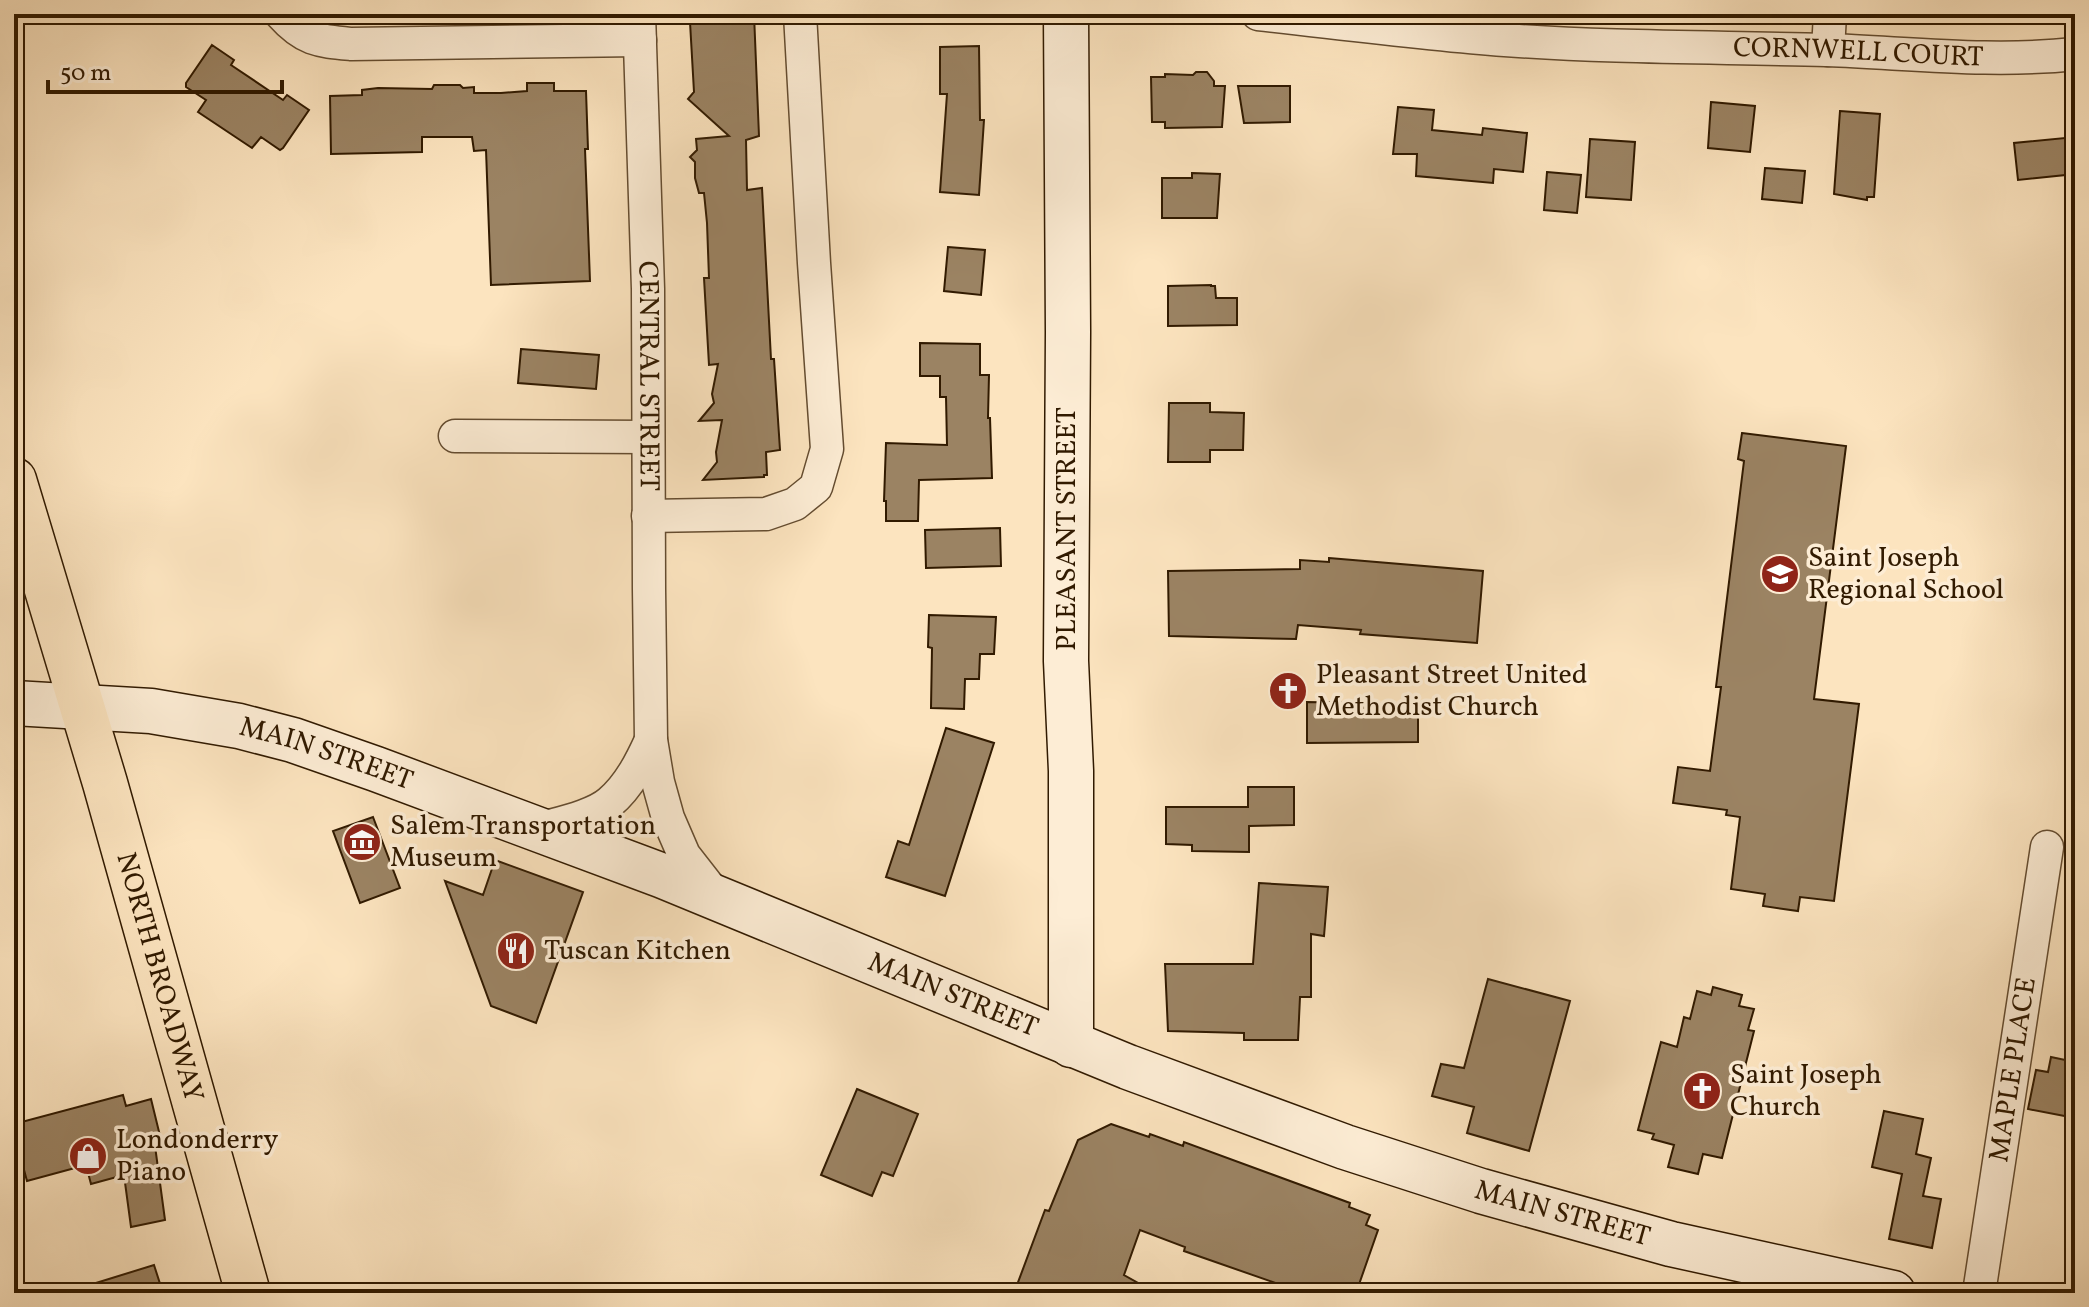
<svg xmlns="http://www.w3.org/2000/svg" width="2089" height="1307" viewBox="0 0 2089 1307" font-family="Vollkorn,serif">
	<rect width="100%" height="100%" fill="#fce4bf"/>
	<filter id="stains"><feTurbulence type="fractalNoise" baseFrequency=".0025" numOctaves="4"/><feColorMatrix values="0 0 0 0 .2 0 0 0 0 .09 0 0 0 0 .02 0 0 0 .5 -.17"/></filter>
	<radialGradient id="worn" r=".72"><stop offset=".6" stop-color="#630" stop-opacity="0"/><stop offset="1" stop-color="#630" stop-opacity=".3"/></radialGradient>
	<path fill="#9b8363" stroke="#311a00" stroke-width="2" d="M 696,14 L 754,14 L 759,136 L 746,140 L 747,190 L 762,188 L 771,359 L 774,359 L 780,450 L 766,452 L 767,475 L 764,475 L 764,477 L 703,480 L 717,462 L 716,452 L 722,420 L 699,421 L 714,403 L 712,394 L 718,364 L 709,365 L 704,278 L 709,278 L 707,223 L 704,193 L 699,193 L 695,178 L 695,162 L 690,157 L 697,150 L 696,139 L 729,136 L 688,99 L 694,92 L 690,22 L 696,22 Z
		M 212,45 L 234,60 L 231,65 L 283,100 L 287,95 L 309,110 L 283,148 L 280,150 L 261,137 L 252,148 L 198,112 L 206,100 L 186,87 L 186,83 Z
		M 979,46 L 980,120 L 984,120 L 979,195 L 940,192 L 947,94 L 940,94 L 940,47 Z
		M 1196,72 L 1207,72 L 1214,81 L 1214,86 L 1225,86 L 1222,127 L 1165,128 L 1165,122 L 1152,122 L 1151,77 L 1165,77 L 1165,74 L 1193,75 Z
		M 527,83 L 554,83 L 554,91 L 586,91 L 588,149 L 585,149 L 590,281 L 491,285 L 486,150 L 474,151 L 472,137 L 422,137 L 422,152 L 331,154 L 330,96 L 362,95 L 362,90 L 378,88 L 432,89 L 434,85 L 460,85 L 463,88 L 474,87 L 474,93 L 501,93 L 527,91 Z
		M 1238,86 L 1290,86 L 1290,122 L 1244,123 Z
		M 1711,102 L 1755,106 L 1750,152 L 1708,148 Z
		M 1398,107 L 1434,110 L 1432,130 L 1482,135 L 1483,128 L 1527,133 L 1523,172 L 1494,169 L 1493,183 L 1416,176 L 1417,154 L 1393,154 Z
		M 1840,111 L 1880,114 L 1874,197 L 1867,197 L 1867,200 L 1834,194 Z
		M 2075,137 L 2075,174 L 2018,180 L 2014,143 Z
		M 1590,139 L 1635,142 L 1631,200 L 1586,197 Z
		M 1765,168 L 1805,171 L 1802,203 L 1762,199 Z
		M 1547,172 L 1581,175 L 1577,213 L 1544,210 Z
		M 1192,173 L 1220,174 L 1217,218 L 1162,218 L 1162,178 L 1192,178 Z
		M 948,247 L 985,250 L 981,295 L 944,291 Z
		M 1211,285 L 1211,286 L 1215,286 L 1216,298 L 1237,298 L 1237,325 L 1168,326 L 1168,286 Z
		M 920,343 L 980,344 L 980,375 L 989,375 L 988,418 L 990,418 L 992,478 L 919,480 L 918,521 L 886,521 L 886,501 L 884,501 L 886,443 L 947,445 L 946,397 L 940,397 L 940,376 L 920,376 Z
		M 521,349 L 599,355 L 596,389 L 518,383 Z
		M 1169,403 L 1210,403 L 1210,412 L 1244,413 L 1243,450 L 1210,450 L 1210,462 L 1168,462 Z
		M 1742,433 L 1846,446 L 1814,699 L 1859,704 L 1834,901 L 1800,897 L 1798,911 L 1763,906 L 1765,894 L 1731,889 L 1740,817 L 1726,815 L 1727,810 L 1673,803 L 1678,767 L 1710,771 L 1721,687 L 1716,687 L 1744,461 L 1738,459 Z
		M 1000,528 L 1001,566 L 926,568 L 925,530 Z
		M 1329,558 L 1483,571 L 1477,643 L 1360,634 L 1361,630 L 1298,625 L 1296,639 L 1169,636 L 1168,571 L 1300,569 L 1300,560 L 1329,562 Z
		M 929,615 L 996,617 L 994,654 L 980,654 L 979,679 L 965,679 L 964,709 L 931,708 L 932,648 L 928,647 Z
		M 1307,702 L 1415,704 L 1415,708 L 1418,708 L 1418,742 L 1307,743 Z
		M 946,728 L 994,743 L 945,896 L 886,877 L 898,841 L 909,845 Z
		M 1248,787 L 1294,787 L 1294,825 L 1249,826 L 1249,852 L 1192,851 L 1192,845 L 1166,844 L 1166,807 L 1248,807 Z
		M 373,817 L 400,888 L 360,903 L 333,831 Z
		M 495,860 L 583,892 L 536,1023 L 491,1006 L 445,881 L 483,895 Z
		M 1259,883 L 1328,887 L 1324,936 L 1311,934 L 1311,997 L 1300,997 L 1298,1040 L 1244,1040 L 1244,1033 L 1168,1031 L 1165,964 L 1253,964 Z
		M 1488,979 L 1570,1001 L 1529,1151 L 1467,1133 L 1474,1107 L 1432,1096 L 1441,1064 L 1464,1068 Z
		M 1713,987 L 1742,995 L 1739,1006 L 1754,1009 L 1748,1030 L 1754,1031 L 1722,1158 L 1703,1154 L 1698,1174 L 1668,1167 L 1674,1145 L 1652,1139 L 1654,1134 L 1638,1130 L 1661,1042 L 1677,1047 L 1684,1017 L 1690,1019 L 1697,991 L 1711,995 Z
		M 2051,1057 L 2075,1062 L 2075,1118 L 2028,1109 L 2036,1070 L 2048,1072 Z
		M 857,1089 L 918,1114 L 893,1176 L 882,1172 L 872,1196 L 821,1175 Z
		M 123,1095 L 126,1106 L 151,1099 L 162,1144 L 155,1146 L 165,1220 L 131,1227 L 124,1175 L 91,1184 L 86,1165 L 27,1181 L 14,1133 L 14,1124 Z
		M 1884,1111 L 1923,1119 L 1916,1154 L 1931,1158 L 1923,1196 L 1941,1199 L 1932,1248 L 1889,1239 L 1902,1174 L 1872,1167 Z
		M 1111,1124 L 1149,1137 L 1150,1134 L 1183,1146 L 1184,1142 L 1350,1203 L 1349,1207 L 1370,1215 L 1366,1225 L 1378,1230 L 1356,1293 L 1299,1293 L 1284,1288 L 1284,1286 L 1184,1251 L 1185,1247 L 1140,1230 L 1124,1275 L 1156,1293 L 1014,1293 L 1045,1210 L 1049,1211 L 1078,1140 Z
		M 154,1265 L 163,1293 L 84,1293 L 83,1287 Z"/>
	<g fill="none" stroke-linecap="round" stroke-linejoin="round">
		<g stroke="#644c30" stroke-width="35">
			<g id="minor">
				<path d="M 281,14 C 304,40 318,41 351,44 L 640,40"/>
				<path id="s1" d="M 639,14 L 648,289 L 649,589 L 651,740 L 658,782 L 668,818 L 684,855 L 716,896"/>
				<path id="s2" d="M 1258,14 C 1340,23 1423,34 1505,40 C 1612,48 1720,47 1827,50 C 1909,53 1993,63 2075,54"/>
				<path d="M 1828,50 L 1830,14"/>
				<path d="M 455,436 L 648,437"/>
				<path d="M 648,516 L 766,514 L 795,504 L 816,487 L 827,449 L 814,263 L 800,14"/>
				<path d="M 539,829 C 560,823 594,816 610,802 C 629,786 641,762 651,740"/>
				<path id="s3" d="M 1979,1293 L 2047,847"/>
			</g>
		</g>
		<g stroke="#311a00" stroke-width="47">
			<g id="secondary">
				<path d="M 1066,14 L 1068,332 L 1066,661 L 1071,771 L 1071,1045"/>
				<path id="s4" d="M 14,703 L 151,711 L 239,726 L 293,740 L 376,769 L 663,876 L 1128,1067 L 1345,1147 L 1481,1191 L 1671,1244 L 1893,1293"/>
			</g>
		</g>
		<g stroke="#311a00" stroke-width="47">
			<g id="primary">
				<path id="s5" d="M 14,480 L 105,783 L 248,1293"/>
			</g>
		</g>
		<use href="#minor" stroke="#fdedd5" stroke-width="32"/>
		<use href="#secondary" stroke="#fdedd5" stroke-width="44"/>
		<use href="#primary" stroke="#fce4bf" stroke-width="44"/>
	</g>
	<defs>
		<g id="school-disc" transform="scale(2)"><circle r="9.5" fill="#8f2418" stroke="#fdedd5"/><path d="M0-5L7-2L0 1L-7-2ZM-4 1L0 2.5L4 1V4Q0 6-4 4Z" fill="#fff"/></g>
		<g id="church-disc" transform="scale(2)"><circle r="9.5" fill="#8f2418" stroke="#fdedd5"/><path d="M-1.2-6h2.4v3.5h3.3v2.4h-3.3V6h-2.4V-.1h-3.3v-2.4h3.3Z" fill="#fff"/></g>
		<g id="museum-disc" transform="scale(2)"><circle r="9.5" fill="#8f2418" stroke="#fdedd5"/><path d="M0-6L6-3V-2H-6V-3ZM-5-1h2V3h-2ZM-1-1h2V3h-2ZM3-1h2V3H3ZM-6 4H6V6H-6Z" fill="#fff"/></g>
		<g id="restaurant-disc" transform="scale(2)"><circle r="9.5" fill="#8f2418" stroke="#fdedd5"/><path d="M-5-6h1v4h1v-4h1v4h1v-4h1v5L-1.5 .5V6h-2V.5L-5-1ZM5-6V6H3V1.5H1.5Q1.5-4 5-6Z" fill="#fff"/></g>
		<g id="shop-disc" transform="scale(2)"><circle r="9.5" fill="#8f2418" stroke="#fdedd5"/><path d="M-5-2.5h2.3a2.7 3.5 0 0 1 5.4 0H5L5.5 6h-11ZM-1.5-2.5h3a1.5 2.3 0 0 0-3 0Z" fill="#fff"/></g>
	</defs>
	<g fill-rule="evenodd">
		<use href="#school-disc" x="1780" y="574"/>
		<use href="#church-disc" x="1288" y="691"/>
		<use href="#museum-disc" x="362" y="842"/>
		<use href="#restaurant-disc" x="516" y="951"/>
		<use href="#church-disc" x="1702" y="1091"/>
		<use href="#shop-disc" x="88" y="1156"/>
	</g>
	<g text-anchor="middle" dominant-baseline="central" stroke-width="7" stroke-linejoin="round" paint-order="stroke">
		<g font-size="28" fill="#311a00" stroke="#fdedd5">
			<text stroke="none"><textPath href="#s2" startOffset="602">CORNWELL COURT</textPath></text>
			<text stroke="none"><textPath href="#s1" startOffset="362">CENTRAL STREET</textPath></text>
			<text transform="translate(1067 529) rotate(-90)">PLEASANT STREET</text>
			<text stroke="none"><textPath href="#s4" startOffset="318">MAIN STREET</textPath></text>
			<text stroke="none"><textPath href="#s5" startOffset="518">NORTH BROADWAY</textPath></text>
			<text stroke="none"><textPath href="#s4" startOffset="990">MAIN STREET</textPath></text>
			<text stroke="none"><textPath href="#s3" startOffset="226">MAPLE PLACE</textPath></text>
			<text stroke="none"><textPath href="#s4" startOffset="1638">MAIN STREET</textPath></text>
		</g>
		<g font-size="28" fill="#311a00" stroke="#fdedd5" text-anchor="start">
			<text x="1808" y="558">Saint Joseph<tspan x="1808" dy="32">Regional School</tspan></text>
			<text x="1316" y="675">Pleasant Street United<tspan x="1316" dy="32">Methodist Church</tspan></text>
			<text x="390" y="826">Salem Transportation<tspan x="390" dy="32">Museum</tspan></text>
			<text x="544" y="951">Tuscan Kitchen</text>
			<text x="1730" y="1075">Saint Joseph<tspan x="1730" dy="32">Church</tspan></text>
			<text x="116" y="1140">Londonderry<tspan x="116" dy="32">Piano</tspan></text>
		</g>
	</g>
	<rect width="2089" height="1307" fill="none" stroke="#fce4bf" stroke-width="48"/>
	<rect x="16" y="16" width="2057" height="1275" fill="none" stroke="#311a00" stroke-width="4"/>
	<rect x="24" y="24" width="2041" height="1259" fill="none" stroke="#311a00" stroke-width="2"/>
	<path d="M48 80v12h234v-12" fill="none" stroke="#311a00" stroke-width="4"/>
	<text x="60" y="80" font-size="24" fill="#311a00" stroke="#fdedd5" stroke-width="6" paint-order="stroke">50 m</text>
	<rect width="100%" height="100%" filter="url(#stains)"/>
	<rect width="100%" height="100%" fill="url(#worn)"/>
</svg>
